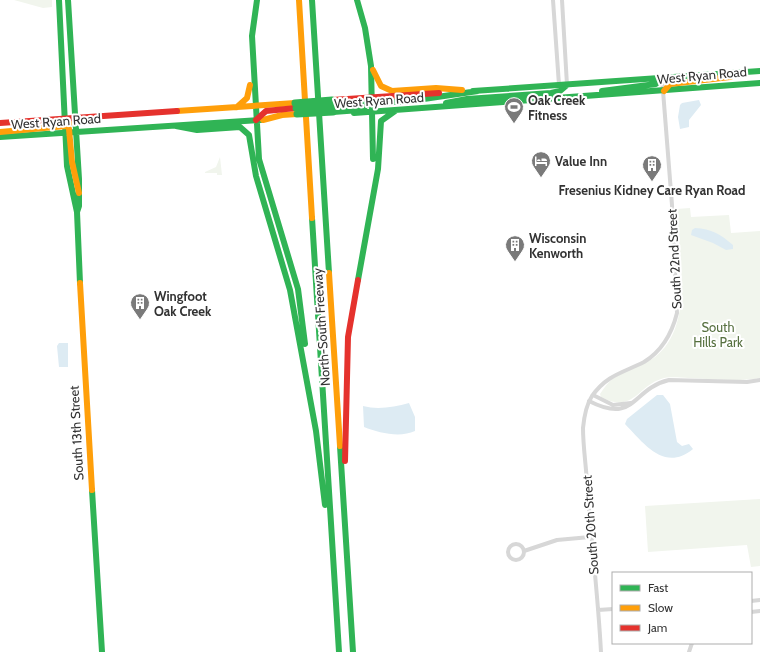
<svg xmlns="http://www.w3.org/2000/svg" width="760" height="652" viewBox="0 0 760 652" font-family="Cabin,sans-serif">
	<rect width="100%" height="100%" fill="#fff"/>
	<path fill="#f1f5ed" d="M 14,0 L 52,0 L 52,7 L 43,8 Z
		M 220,157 L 222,175 L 217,175 L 217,173 L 205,173 L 205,172 L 216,167 Z
		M 690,208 L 691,217 L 729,215 L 731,233 L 760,231 L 760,378 C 737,382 712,379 689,378 C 680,378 670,376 661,379 C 638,386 633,414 601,397 L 600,394 C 604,388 608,382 614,378 C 627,369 643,366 655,357 C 695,326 679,254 676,209 Z
		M 760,499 L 760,566 L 751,567 L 747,545 L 648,552 L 645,506 Z"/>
	<path fill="#ddebf3" d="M 699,100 L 701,105 L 689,120 L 689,127 L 680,129 L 678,117 L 680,105 L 682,103 Z
		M 695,228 C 712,229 720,234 733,245 L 733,249 L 726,250 L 713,243 L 691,235 L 692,230 Z
		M 59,343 L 68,343 L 68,367 L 59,367 L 57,346 Z
		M 657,395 L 663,395 L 670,404 L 677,442 L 682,446 L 689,444 L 693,449 C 665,472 645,445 625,424 L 627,419 Z
		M 409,403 L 415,417 L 415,431 C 400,438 379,433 364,427 L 363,406 C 378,410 394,407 409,403 Z"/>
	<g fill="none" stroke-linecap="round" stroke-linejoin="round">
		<path stroke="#d7d7d7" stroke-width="4" d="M 553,0 L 559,85
			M 562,0 L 567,85
			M 593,395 L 613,405 L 631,403
			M 589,401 C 636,425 631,389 669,380 L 747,382 L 760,380
			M508 552a8 8 0 1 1 16 0a8 8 0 1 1-16 0Z
			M 524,551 L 557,540 L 590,537
			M 751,601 L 760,600
			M 598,610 L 613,609
			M 751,612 L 760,611
			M 601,652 C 598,595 591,539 587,483 C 586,465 583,446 583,428 C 584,418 586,405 592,396 C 607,375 622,373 644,362 C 662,351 672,333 677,313 L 672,205 L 662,78
			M 689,652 L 692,643"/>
		<path stroke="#30b455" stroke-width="6" d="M 59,0 L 67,166 L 77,212
			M 68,0 L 79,179 L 79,206 L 77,212 L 80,283
			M 257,0 L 252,36 L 259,159 L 298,289 L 305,344
			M 312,0 L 329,273
			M 357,0 L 365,28 L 371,66 L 373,159
			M 473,91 L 760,71
			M 602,91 L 656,84 L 662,78
			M 446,103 L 467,99 L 551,93 L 560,91 L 567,85
			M 333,106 L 410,101 L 478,91
			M 333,112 L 360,110 L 368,104
			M 354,113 L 760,83
			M 176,126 L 197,130 L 240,127 L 249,135 L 256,176 L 290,290 L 316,431 L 325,505
			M 0,137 L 261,120
			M 312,218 L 339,652
			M 358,280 L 378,169 L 381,121 L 395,111
			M 340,446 L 353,652
			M 92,490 L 102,652"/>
		<path stroke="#ff9f0a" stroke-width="6" d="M 299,0 L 312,218
			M 373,70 L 381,86 L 392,91 L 436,88 L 462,90
			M 664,91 L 670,84 L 730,77
			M 237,107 L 247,98 L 250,85
			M 177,111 L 295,103
			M 263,120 L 282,115 L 297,114
			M 69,129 L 72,162 L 79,193
			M 0,132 L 66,126 L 75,119
			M 329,273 L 340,446
			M 80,283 L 92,490"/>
		<path stroke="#e5322d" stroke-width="6" d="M 332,100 L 439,93
			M 256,120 L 266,111 L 296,108
			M 0,123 L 177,111
			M 345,461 L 348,337 L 358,280"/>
		<path stroke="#30b455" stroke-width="7" d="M 295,103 L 332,100
			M 296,108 L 333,106
			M 297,114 L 333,112"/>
	</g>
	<defs>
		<g id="stadium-pin" transform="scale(1)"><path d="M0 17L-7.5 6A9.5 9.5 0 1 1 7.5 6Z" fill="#7a7a7a" stroke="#fff"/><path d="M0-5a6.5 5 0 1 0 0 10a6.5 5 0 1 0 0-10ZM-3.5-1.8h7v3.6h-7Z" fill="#fff"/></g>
		<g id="hotel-pin" transform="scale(1)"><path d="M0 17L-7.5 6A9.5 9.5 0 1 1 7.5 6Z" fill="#7a7a7a" stroke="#fff"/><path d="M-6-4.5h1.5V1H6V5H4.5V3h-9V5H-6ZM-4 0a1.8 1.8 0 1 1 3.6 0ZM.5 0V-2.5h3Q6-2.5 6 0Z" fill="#fff"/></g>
		<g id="building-pin" transform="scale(1)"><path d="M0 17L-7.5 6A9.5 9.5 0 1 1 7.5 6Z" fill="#7a7a7a" stroke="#fff"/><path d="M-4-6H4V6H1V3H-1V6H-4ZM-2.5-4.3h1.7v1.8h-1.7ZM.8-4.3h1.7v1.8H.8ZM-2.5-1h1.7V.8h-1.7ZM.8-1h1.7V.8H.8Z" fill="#fff"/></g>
	</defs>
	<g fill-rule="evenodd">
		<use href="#stadium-pin" x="514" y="107"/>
		<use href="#hotel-pin" x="541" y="161"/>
		<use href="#building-pin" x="652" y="165"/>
		<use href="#building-pin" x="515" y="245"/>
		<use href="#building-pin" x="140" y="303"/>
	</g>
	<g text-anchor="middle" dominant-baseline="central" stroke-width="4" stroke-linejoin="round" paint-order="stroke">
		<g font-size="13" fill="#333" stroke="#fff">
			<text transform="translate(702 75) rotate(-5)">West Ryan Road</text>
			<text transform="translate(379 100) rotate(-4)">West Ryan Road</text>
			<text transform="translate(56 121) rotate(-4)">West Ryan Road</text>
			<text transform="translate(674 259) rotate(-93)">South 22nd Street</text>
			<text transform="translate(321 327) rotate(-94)">North-South Freeway</text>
			<text transform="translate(76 433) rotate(-93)">South 13th Street</text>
			<text transform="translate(590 525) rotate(-94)">South 20th Street</text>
		</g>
		<g font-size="13" font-weight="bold" fill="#333" stroke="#fff" text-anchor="start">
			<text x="528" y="100">Oak Creek<tspan x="528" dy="15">Fitness</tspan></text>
			<text x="555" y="161">Value Inn</text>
			<text x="652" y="190" text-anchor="middle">Fresenius Kidney Care Ryan Road</text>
			<text x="529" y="238">Wisconsin<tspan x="529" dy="15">Kenworth</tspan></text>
			<text x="154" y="296">Wingfoot<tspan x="154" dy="15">Oak Creek</tspan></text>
		</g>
		<g font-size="13" fill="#56703f" stroke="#fff">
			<text x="718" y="327">South<tspan x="718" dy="15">Hills Park</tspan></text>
		</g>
	</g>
	<rect x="612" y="572" width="140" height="72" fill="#ffffff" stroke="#adadad"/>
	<rect x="620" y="585" width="20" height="6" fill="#30b455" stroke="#adadad"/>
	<text x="648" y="592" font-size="12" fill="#333333">Fast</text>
	<rect x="620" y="605" width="20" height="6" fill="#ff9f0a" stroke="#adadad"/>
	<text x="648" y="612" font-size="12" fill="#333333">Slow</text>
	<rect x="620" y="625" width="20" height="6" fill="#e5322d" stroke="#adadad"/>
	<text x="648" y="632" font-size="12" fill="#333333">Jam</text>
</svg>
